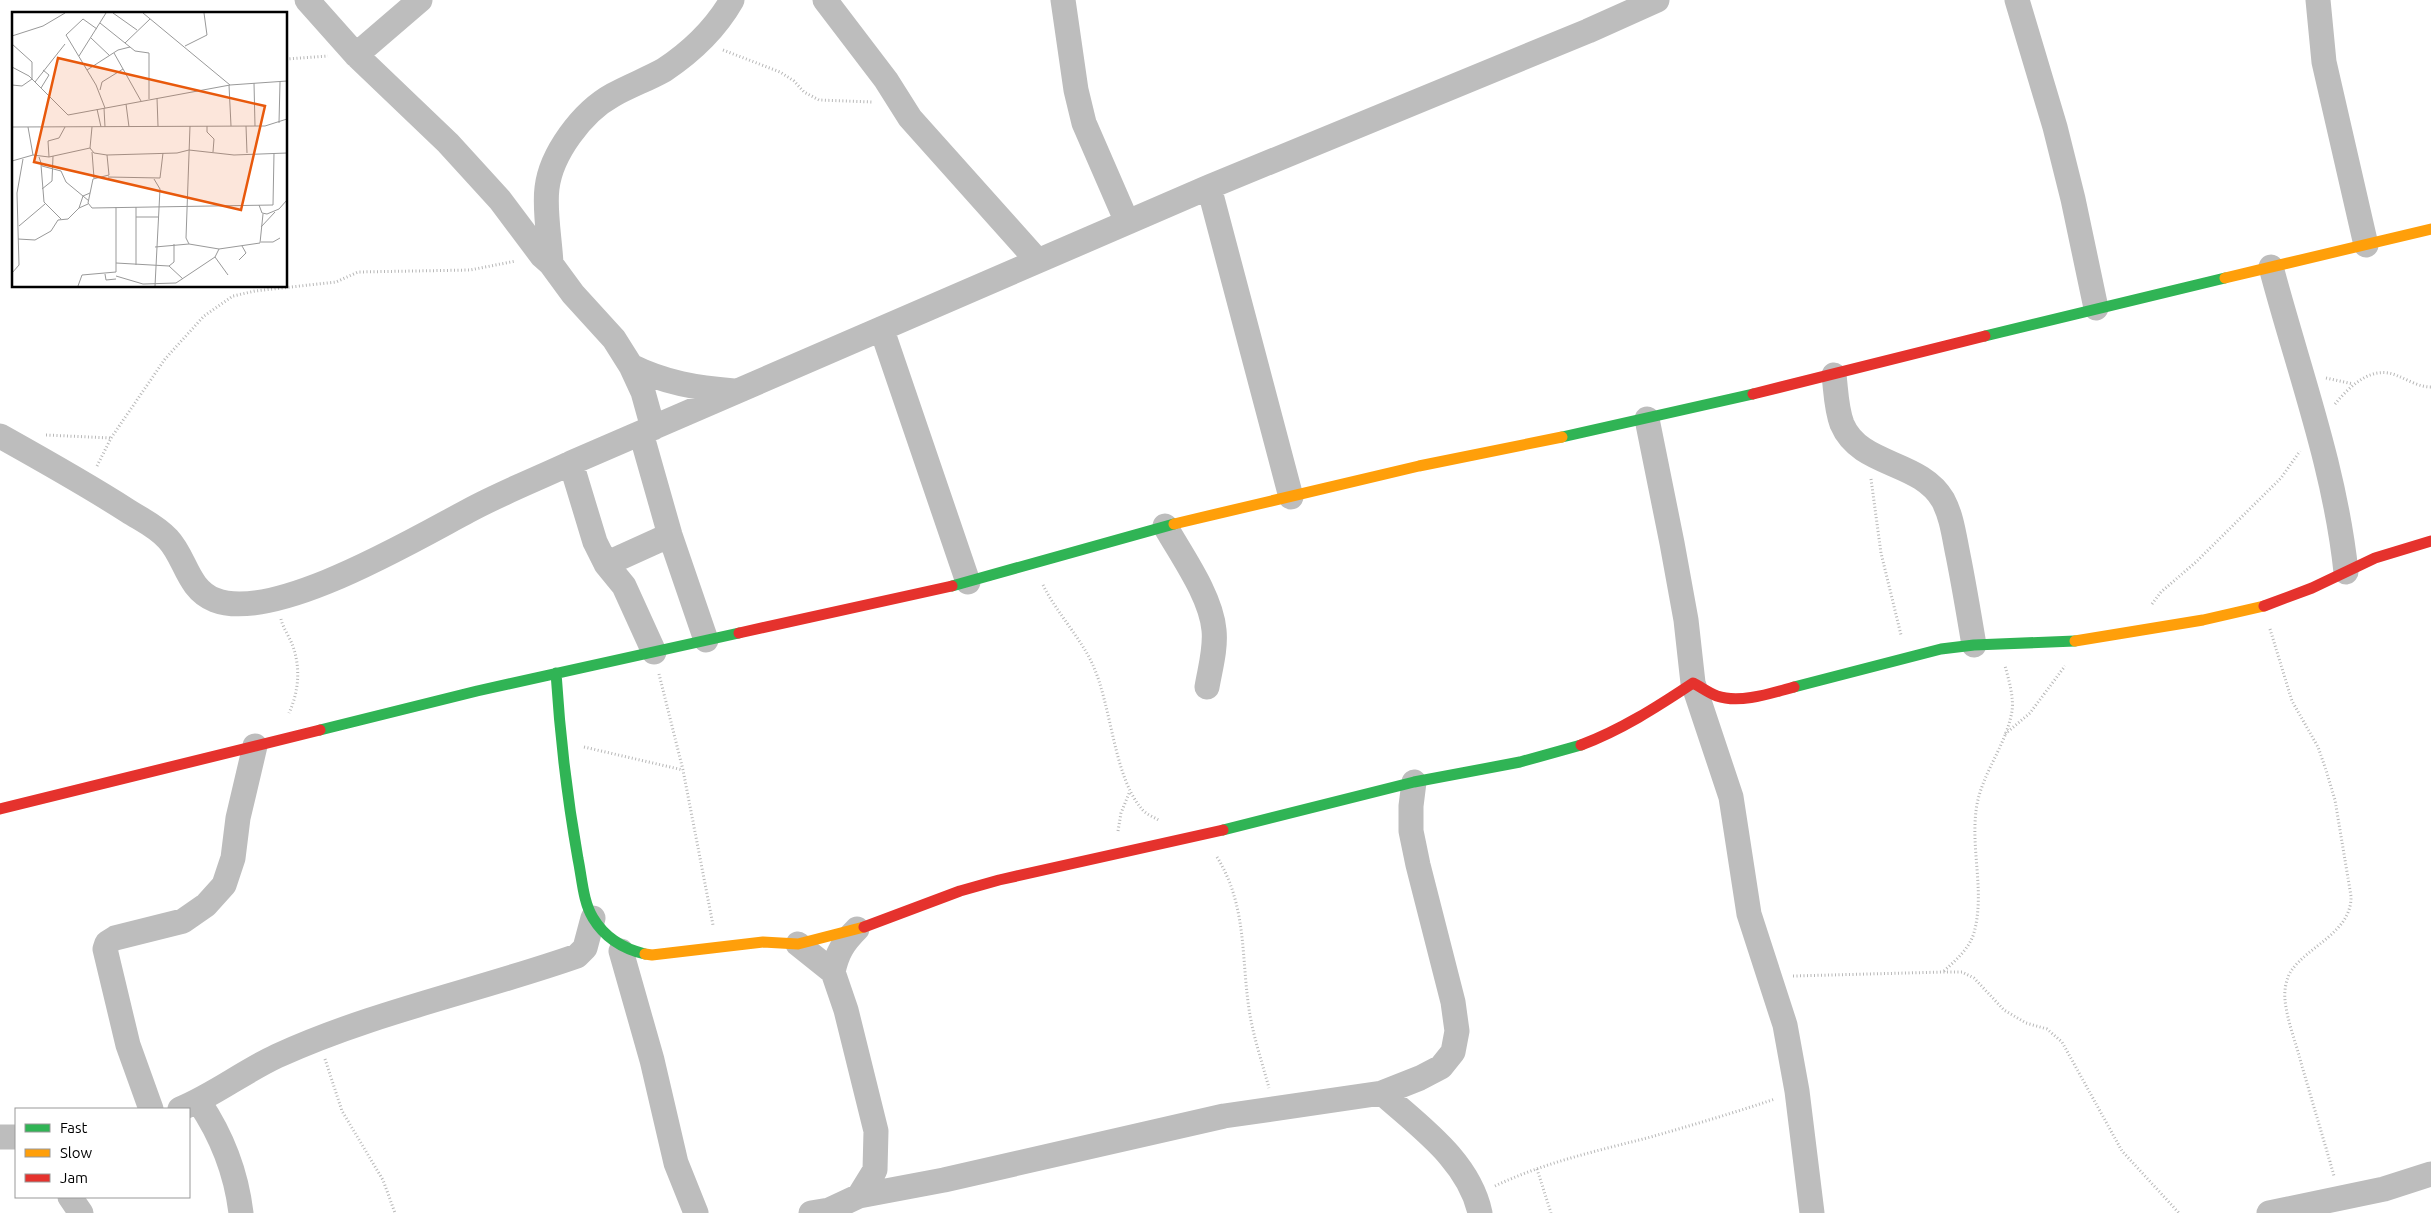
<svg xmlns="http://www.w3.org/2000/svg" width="2431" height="1213" viewBox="0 0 2431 1213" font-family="Ubuntu,sans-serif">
	<rect width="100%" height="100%" fill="#fff"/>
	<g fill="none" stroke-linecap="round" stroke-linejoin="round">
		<path stroke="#b8b8b8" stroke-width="3" stroke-dasharray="1 2.5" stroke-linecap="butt" d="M 723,50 L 780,72 L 794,81 L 804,92 L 819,100 L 873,102
			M 286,59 L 328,56
			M 2326,378 L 2353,384
			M 2335,404 C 2350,386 2372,364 2398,376 C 2408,380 2419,387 2431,387
			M 46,435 L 111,438
			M 97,466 L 111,438 L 165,359 L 204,316 L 233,296 L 255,291 L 336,282 L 358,272 L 470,270 L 516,261
			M 1871,479 L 1881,553 L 1901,635
			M 1043,585 C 1057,613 1079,636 1092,663 C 1112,706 1113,774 1141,808 C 1145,814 1154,817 1160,821
			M 2152,604 L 2161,592 L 2196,562 L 2281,478 L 2300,451
			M 281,619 C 283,628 289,636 292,644 C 301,667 299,691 289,713
			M 2270,629 L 2292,701 L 2318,747 L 2326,770 L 2335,800 L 2351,896 C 2352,932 2308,946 2291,971 C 2286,979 2284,991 2285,1000 C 2287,1020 2295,1040 2300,1059 C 2311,1098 2323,1137 2334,1176
			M 659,674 L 683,770 L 713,925
			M 2005,734 L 2030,713 L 2065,666
			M 584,747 L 683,770
			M 1118,831 L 1121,813 L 1130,791
			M 1217,857 C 1247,906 1241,955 1249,1009 C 1253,1036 1262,1062 1269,1088
			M 1944,971 C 1956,960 1969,949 1974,933 C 1985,892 1971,852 1976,811 C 1980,775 2006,747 2012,711 C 2014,698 2009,680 2005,666
			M 1793,976 L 1944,972 L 1962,972 L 1974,978 L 2004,1010 L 2026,1023 L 2047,1029 L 2062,1042 L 2122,1151 L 2179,1213
			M 325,1059 L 342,1111 L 383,1180 L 395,1213
			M 1537,1169 L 1551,1213
			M 1495,1186 C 1543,1163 1596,1151 1647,1138 C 1690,1126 1733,1113 1775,1099"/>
		<path stroke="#bdbdbd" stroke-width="25" d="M 307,0 L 356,55 L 448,143 L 500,200 L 542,256 L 551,264 L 573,294 L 614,339 L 631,366 L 643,392 L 653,428
			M 825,0 L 886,80 L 910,118 L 1037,260
			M 1063,0 L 1076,90 L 1084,123 L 1127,222
			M 2017,0 L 2055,127 L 2073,199 L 2096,308
			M 2318,0 L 2324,62 L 2366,245
			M 356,55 L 420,0
			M 1209,187 L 1291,497
			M 551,264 C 550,241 544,210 547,188 C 551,154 582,112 613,95 C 629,86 648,79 664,70 C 691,52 716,28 732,0
			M 2271,267 C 2298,369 2335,467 2346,572
			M 882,330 L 968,582
			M 631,366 C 665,383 697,388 734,391
			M 1834,375 C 1836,391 1836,408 1842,424 C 1860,467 1920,460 1943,500 C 1952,517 1954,536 1958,555 C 1964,585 1969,615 1974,645
			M 1647,419 L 1672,543 L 1686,620 L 1693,683 L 1731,797 L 1749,914 L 1785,1025 L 1797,1091 L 1812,1213
			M 641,433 L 670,535 L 706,640
			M 0,436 C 43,460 86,484 128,511 C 142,520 156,526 168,539 C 186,558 187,589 215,600 C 274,623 415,539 468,511 C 501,493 537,479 571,463 L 1209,187 L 1588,31 L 1657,0
			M 571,463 L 595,542 L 606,564 L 624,586 L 654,652
			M 1165,526 C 1182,556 1211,596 1214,630 C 1216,649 1210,669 1207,687
			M 606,564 L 670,535
			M 798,944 L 833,972 L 846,1010 L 876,1131 L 875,1170 L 859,1196 L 829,1210 L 811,1213
			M 621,951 L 652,1060 L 676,1163 L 696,1213
			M 833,972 C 837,953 843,943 857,929
			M 1382,1093 C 1420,1127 1469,1161 1480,1213
			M 199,1102 C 222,1136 236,1171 241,1213
			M 151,1109 L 128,1045 L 105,949 L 107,943 L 115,938 L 183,921 L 206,905 L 224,885 L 233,858 L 238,818 L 255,746
			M 180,1109 C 214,1095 243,1072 277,1056 C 373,1012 477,991 577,956 L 585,948 L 593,918
			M 0,1137 L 16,1137
			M 859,1196 L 944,1180 L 1224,1116 L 1382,1093 L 1420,1078 L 1441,1067 L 1453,1052 L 1457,1031 L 1453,1002 L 1418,865 L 1411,831 L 1411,806 L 1414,782
			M 70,1197 L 81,1213
			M 2269,1213 L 2384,1189 L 2431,1174"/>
		<path stroke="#30b455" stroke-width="11" d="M 1985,336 L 2225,278
			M 1562,437 L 1753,394
			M 952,586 L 1174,524
			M 556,673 C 560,736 567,797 578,859 C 582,878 583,902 593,918 C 605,938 624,949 645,954
			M 1794,687 L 1941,649 L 1974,645 L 2075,641
			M 320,730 L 477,691 L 739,633
			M 1223,830 L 1414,782 L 1520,762 L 1581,745"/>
		<path stroke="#ff9f0a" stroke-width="11" d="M 2225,278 L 2431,229
			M 1174,524 L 1419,466 L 1562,437
			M 2075,641 L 2203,620 L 2264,606
			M 645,954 L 652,955 L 763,942 L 798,944 L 864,927"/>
		<path stroke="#e5322d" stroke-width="11" d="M 1753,394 L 1985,336
			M 2264,606 L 2312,588 L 2375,558 L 2431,541
			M 739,633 L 952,586
			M 1581,745 C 1621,730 1657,707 1693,683 C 1701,687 1709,693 1717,696 C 1740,704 1772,693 1794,687
			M 0,809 L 320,730
			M 864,927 L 960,891 L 999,880 L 1223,830"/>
	</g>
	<g transform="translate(12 12)">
		<rect width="275" height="275" fill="#fff"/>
		<path fill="none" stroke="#999" stroke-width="1" d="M 101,1 L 125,18M 131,1 L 218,73M 88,11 L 123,39 L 137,41 L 137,87M 85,17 L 71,7 L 54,23 L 84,73 L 93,96M 0,24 L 31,14 L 53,1M 79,26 L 98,44M 113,31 L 138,7M 0,32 L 20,50 L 20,67 L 10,74 L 0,73M 173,34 L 195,23 L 192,1M 67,44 L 94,1M 0,55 L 17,64 L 56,103 L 218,73 L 275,69M 111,57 L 129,89M 75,58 L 106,38 L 118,35M 23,70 L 53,32M 242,71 L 243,114M 217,73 L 219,114M 29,76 L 37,63 L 31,58M 88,78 L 90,70 L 111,57 L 102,41M 145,86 L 146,114M 114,92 L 117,115M 92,96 L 93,115M 85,97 L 89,115M 267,111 L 268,70M 178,114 L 174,226 L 177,232 L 207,237 L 248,231 L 251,202M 195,114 L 195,120 L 202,127 L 201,140M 234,114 L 235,141M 0,115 L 253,114 L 275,107M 16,115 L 21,143M 80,115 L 78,136 L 82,141 L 95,143 L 165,141 L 177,138 L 222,143 L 275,141M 80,140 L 82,166M 95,143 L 97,163 L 81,167 L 76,191 L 80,196 L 261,193 L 262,141M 27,145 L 30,154 L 49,159 L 54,170 L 77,189M 37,145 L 36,129 L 47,126 L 53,115M 0,149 L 21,143 L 37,145 L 78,136M 29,153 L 32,190 L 49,207M 96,165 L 148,166 L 151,141M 142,167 L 148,177 L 143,274M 30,177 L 40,169 L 41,144M 247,193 L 250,201 L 255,202 L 267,197 L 275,188M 67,196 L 71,184 L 78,181M 124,205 L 146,205M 7,214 L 33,192M 249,215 L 263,200M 6,227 L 23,228 L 39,219 L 46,208 L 56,207 L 67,196 L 76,192M 249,230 L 261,230 L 268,226M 143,235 L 177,232M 203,245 L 216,263M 227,248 L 234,241 L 230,234M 104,251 L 157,254 L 162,250 L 162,232M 124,253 L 124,195M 157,254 L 171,267M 0,261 L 7,253 L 5,181 L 11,147M 93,262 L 94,268 L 104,267M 104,264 L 131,272 L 164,271 L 203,245 L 207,237M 66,274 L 70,263 L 104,260 L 104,195"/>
		<path fill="#e8590c" fill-opacity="0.15" stroke="#e8590c" stroke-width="2.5" d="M 46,46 L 253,94 L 229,198 L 22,150 Z"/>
		<rect width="275" height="275" fill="none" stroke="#000" stroke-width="2.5"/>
	</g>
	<rect x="15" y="1108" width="175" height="90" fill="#ffffff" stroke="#999999"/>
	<rect x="25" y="1124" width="25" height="8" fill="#30b455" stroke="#999999"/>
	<text x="60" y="1133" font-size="15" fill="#000000">Fast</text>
	<rect x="25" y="1149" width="25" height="8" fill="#ff9f0a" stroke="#999999"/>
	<text x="60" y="1158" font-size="15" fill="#000000">Slow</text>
	<rect x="25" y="1174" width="25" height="8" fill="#e5322d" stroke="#999999"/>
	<text x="60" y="1183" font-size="15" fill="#000000">Jam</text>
</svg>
